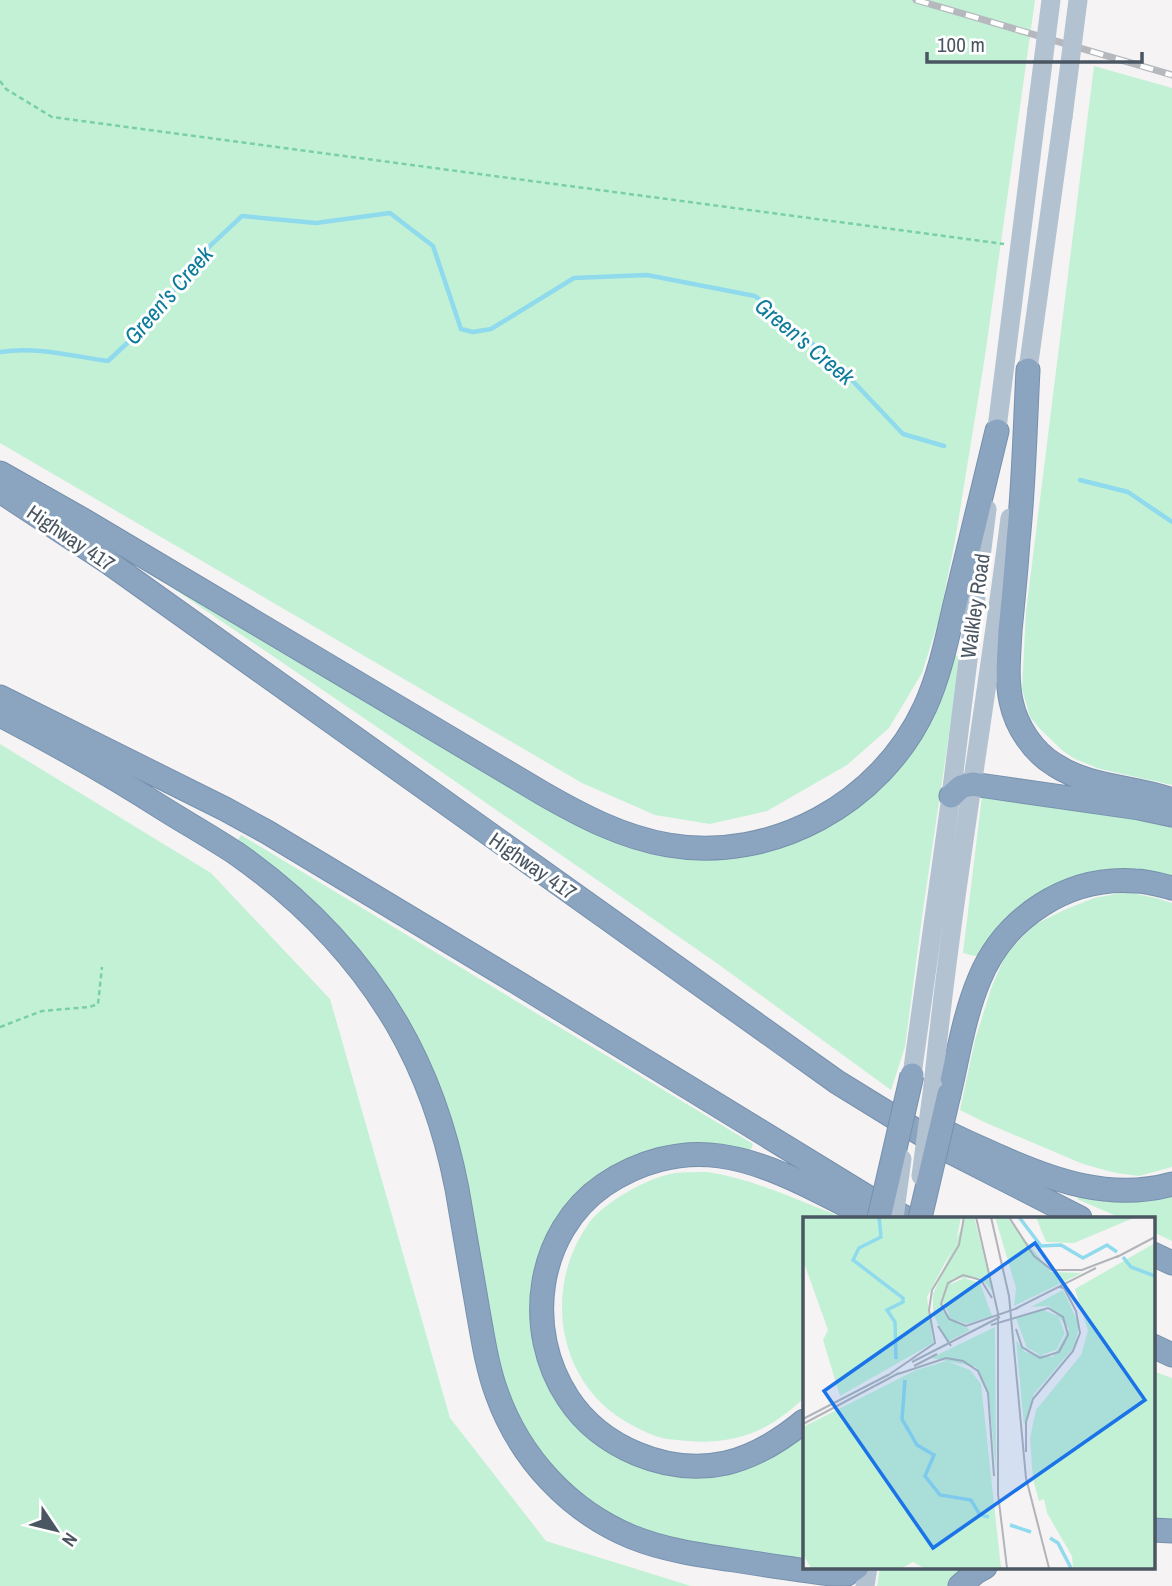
<svg xmlns="http://www.w3.org/2000/svg" width="1172" height="1586" viewBox="0 0 1172 1586" font-family="'Archivo Narrow',sans-serif">
	<rect width="100%" height="100%" fill="#f5f3f3"/>
	<path fill="#c3f1d5" d="M 0,0 L 1035,0 L 985,356 L 955,541 L 939,619 L 922,673 L 889,728 L 847,765 L 767,811 L 710,824 L 655,815 L 582,783 L 0,443 Z
		M 1094,66 L 1172,88 L 1172,785 L 1100,769 L 1075,759 L 1063,751 L 1041,730 L 1030,717 L 1022,689 L 1026,612 Z
		M 166,577 L 505,778 L 699,857 L 854,808 L 949,655 L 959,656 L 956,687 L 922,917 L 905,1047 L 891,1090 L 718,964 L 377,727 L 164,582 Z
		M 0,744 L 211,873 L 330,999 L 450,1418 L 546,1541 L 691,1586 L 0,1586 Z
		M 982,796 L 1172,822 L 1172,881 L 1115,875 L 980,955 L 974,956 L 963,953 Z
		M 241,835 L 753,1144 L 749,1155 L 661,1149 L 545,1248 L 550,1382 L 657,1468 L 804,1433 L 804,1561 L 688,1545 L 646,1532 L 612,1517 L 584,1499 L 536,1453 L 498,1375 L 420,1049 L 234,846 Z
		M 1126,892 L 1156,898 L 1172,903 L 1172,1167 L 1139,1176 L 1116,1173 L 1083,1164 L 984,1122 L 960,1110 L 975,1040 L 992,986 L 1006,954 L 1034,925 L 1064,910 L 1094,898 Z
		M 707,1172 C 755,1179 799,1201 844,1218 L 804,1218 L 804,1398 C 769,1431 737,1445 688,1441 C 681,1440 674,1440 667,1439 C 655,1437 643,1431 632,1425 C 558,1387 541,1290 589,1223 C 604,1202 649,1177 675,1173 C 685,1172 697,1172 707,1172 Z
		M 1172,1191 L 1172,1241 L 1153,1232 L 1153,1218 L 1121,1218 L 1077,1199 L 1082,1193 Z
		M 1153,1371 L 1172,1378 L 1172,1522 L 1153,1521 Z
		M 880,1567 L 969,1567 L 949,1586 L 877,1586 Z"/>
	<g fill="none" stroke-linecap="round" stroke-linejoin="round">
		<path stroke="#90daee" stroke-width="4.5" d="M 0,352 C 37,346 71,356 108,361 L 155,317 L 195,260 L 242,216 L 316,223 L 390,213 L 433,246 L 461,329 L 473,332 L 491,329 L 574,278 L 647,275 L 755,296 L 798,331 L 848,376 L 903,434 L 944,446
			M 1080,480 L 1128,492 L 1172,522"/>
		<g stroke="#7690ad" stroke-width="25">
			<path id="highway" d="M 1028,370 C 1025,427 1024,484 1018,541 C 1016,571 1013,601 1010,631 C 1009,654 1006,678 1011,701 C 1016,726 1033,752 1055,765 C 1090,788 1134,786 1172,800
				M 0,473 L 83,520 L 542,793 C 582,816 622,837 668,845 C 772,863 881,803 925,707 C 941,672 948,633 957,596 C 970,541 984,486 997,431
				M 0,491 L 108,562 L 837,1082 L 949,1151 L 1080,1218
				M 0,697 L 225,809 L 267,832 L 513,980 L 869,1198 L 906,1218
				M 0,715 C 56,744 111,775 164,809 C 188,824 213,838 237,854 C 301,899 357,956 397,1024 C 426,1074 446,1132 457,1189 C 464,1229 471,1270 478,1311 C 483,1339 487,1367 497,1394 C 520,1458 569,1511 632,1537 C 664,1550 699,1555 734,1560 C 766,1565 798,1570 831,1574 L 847,1574 L 857,1567
				M 951,796 L 961,787 L 972,784 L 1139,808 L 1172,815
				M 949,1094 C 958,1056 964,1016 979,980 C 1004,918 1067,876 1135,881 C 1148,881 1160,885 1172,888
				M 939,1128 C 958,1139 979,1147 998,1156 C 1054,1181 1111,1201 1172,1184
				M 1153,1254 L 1172,1263
				M 1153,1346 L 1172,1355
				M 804,1421 C 781,1440 756,1456 726,1463 C 667,1476 600,1447 568,1398 C 523,1330 536,1232 604,1185 C 638,1162 679,1150 720,1156 C 772,1163 825,1195 871,1218
				M 1153,1530 L 1172,1531
				M 960,1586 L 976,1572 L 985,1567"/>
		</g>
		<path stroke="#7ad0a6" stroke-width="2.5" stroke-dasharray="5 3.5" stroke-linecap="butt" d="M 0,81 L 6,89 L 52,117 L 1004,244
			M 0,1027 L 42,1011 L 89,1007 L 98,1004 L 102,967"/>
		<path stroke="#b3c2d1" stroke-width="19" d="M 1026,384 L 1063,117
			M 995,444 L 1037,109
			M 912,1075 L 951,796 L 987,509
			M 933,1086 C 952,896 986,707 1010,518
			M 865,1586 L 868,1567"/>
		<use href="#highway" stroke="#8ba5c1" stroke-width="23"/>
		<g stroke="#b5b8bd" stroke-width="7">
			<path id="rail" d="M 916,0 L 1172,75"/>
		</g>
		<use href="#rail" stroke="#fff" stroke-width="4.5" stroke-dasharray="13" stroke-linecap="butt"/>
		<g stroke="#7690ad" stroke-width="25" stroke-linecap="butt">
			<path id="highway-bridge" d="M 879,1218 L 912,1075
				M 920,1218 L 949,1094"/>
		</g>
		<path stroke="#b3c2d1" stroke-width="19" d="M 1037,109 L 1051,0
			M 1063,117 L 1078,0
			M 921,1176 L 933,1086
			M 894,1218 L 902,1159"/>
		<use href="#highway-bridge" stroke="#8ba5c1" stroke-width="23"/>
	</g>
	<g text-anchor="middle" dominant-baseline="central" stroke-width="6" stroke-linejoin="round" paint-order="stroke">
		<g font-size="21" fill="#4a5661" stroke="#fff">
			<text transform="translate(71 538) rotate(34)">Highway 417</text>
			<text transform="translate(975 606) rotate(-82)">Walkley Road</text>
			<text transform="translate(533 866) rotate(35)">Highway 417</text>
		</g>
		<g font-size="23" font-style="italic" fill="#0c7c9b" stroke="#fff">
			<text transform="translate(168 295) rotate(-49)">Green's Creek</text>
			<text transform="translate(805 341) rotate(40)">Green's Creek</text>
		</g>
	</g>
	<g transform="translate(803 1217)">
		<rect width="352" height="352" fill="#f5f3f3"/>
		<path d="M 0,0 L 158,0 L 153,25 L 124,80 L 130,126 L 37,179 L 20,123 L 25,113 L 0,43 ZM 163,0 L 171,0 L 190,75 L 178,61 L 150,61 L 139,93 L 167,113 L 144,125 L 130,97 L 130,77 ZM 192,0 L 204,0 L 248,55 L 279,56 L 211,89 L 213,71 ZM 233,0 L 333,0 L 271,26 L 243,25 ZM 352,26 L 352,351 L 270,351 L 269,339 L 244,296 L 241,282 L 236,284 L 230,262 L 227,221 L 233,193 L 278,138 L 285,114 L 272,72 ZM 161,61 L 177,66 L 189,99 L 163,107 L 148,101 L 141,88 L 146,68 ZM 260,73 L 276,107 L 272,129 L 231,177 L 221,208 L 213,123 L 222,135 L 250,140 L 266,112 L 246,89 L 228,90 ZM 238,92 L 255,99 L 262,116 L 253,133 L 238,138 L 224,131 L 213,101 ZM 192,110 L 193,255 L 186,177 L 173,150 L 128,141 ZM 144,144 L 167,153 L 178,167 L 198,351 L 121,351 L 110,345 L 99,351 L 8,351 L 0,337 L 0,210 L 113,153 Z" fill="#c3f1d5"/>
		<path fill="none" stroke="#90daee" stroke-width="3.5" d="M 76,0 L 78,20 L 56,31 L 50,43 L 100,81 L 100,85 L 84,93 L 92,105 L 93,142M 216,0 L 238,29 L 258,28 L 280,41 L 304,28 L 314,35M 320,40 L 328,50 L 352,59M 102,163 L 99,202 L 114,228 L 131,238 L 122,259 L 137,278 L 168,283 L 177,298 L 186,300M 207,308 L 228,315M 247,321 L 255,326 L 268,351"/>
		<path fill="none" stroke="#b1b4b9" stroke-width="2" d="M 173,0 L 195,96 L 195,277 L 204,351M 188,0 L 206,79 L 223,261 L 246,351M 206,0 L 231,39 L 249,53 L 279,53 L 318,38M 314,40 L 352,20M 189,81 L 178,63 L 160,58 L 145,66 L 138,87 L 146,102 L 163,109 L 215,91M 212,92 L 293,51M 188,108 L 245,91 L 260,100 L 265,118 L 256,135 L 237,141 L 219,130 L 213,112M 135,109 L 148,129M 109,145 L 197,100M 111,149 L 134,137M 95,157 L 143,141 L 160,144 L 175,154 L 185,176 L 191,259M 84,159 L 132,126 L 126,93 L 129,73 L 156,28 L 161,0M 0,202 L 85,158M 0,207 L 96,156M 223,235 L 223,205 L 230,182 L 270,134 L 277,116 L 273,94 L 261,71 L 256,70"/>
		<path fill="#1a73e8" fill-opacity="0.15" stroke="#1a73e8" stroke-width="3.5" d="M 232,26 L 342,183 L 130,331 L 21,174 Z"/>
		<rect width="352" height="352" fill="none" stroke="#4a5661" stroke-width="3.5"/>
	</g>
	<g transform="translate(56 1530) rotate(125)" stroke="#ffffff" stroke-width="5" paint-order="stroke">
	<path d="M0-5L12 26L0 18L-12 26Z" fill="#4a5661"/>
	<text y="-10" font-size="19" font-weight="bold" text-anchor="middle" fill="#4a5661">N</text>
	</g>
	<path d="M927 52v10h215v-10" fill="none" stroke="#4a5661" stroke-width="3.5"/>
	<text x="937" y="52" font-size="21" fill="#4a5661" stroke="#ffffff" stroke-width="5" paint-order="stroke">100 m</text>
</svg>
